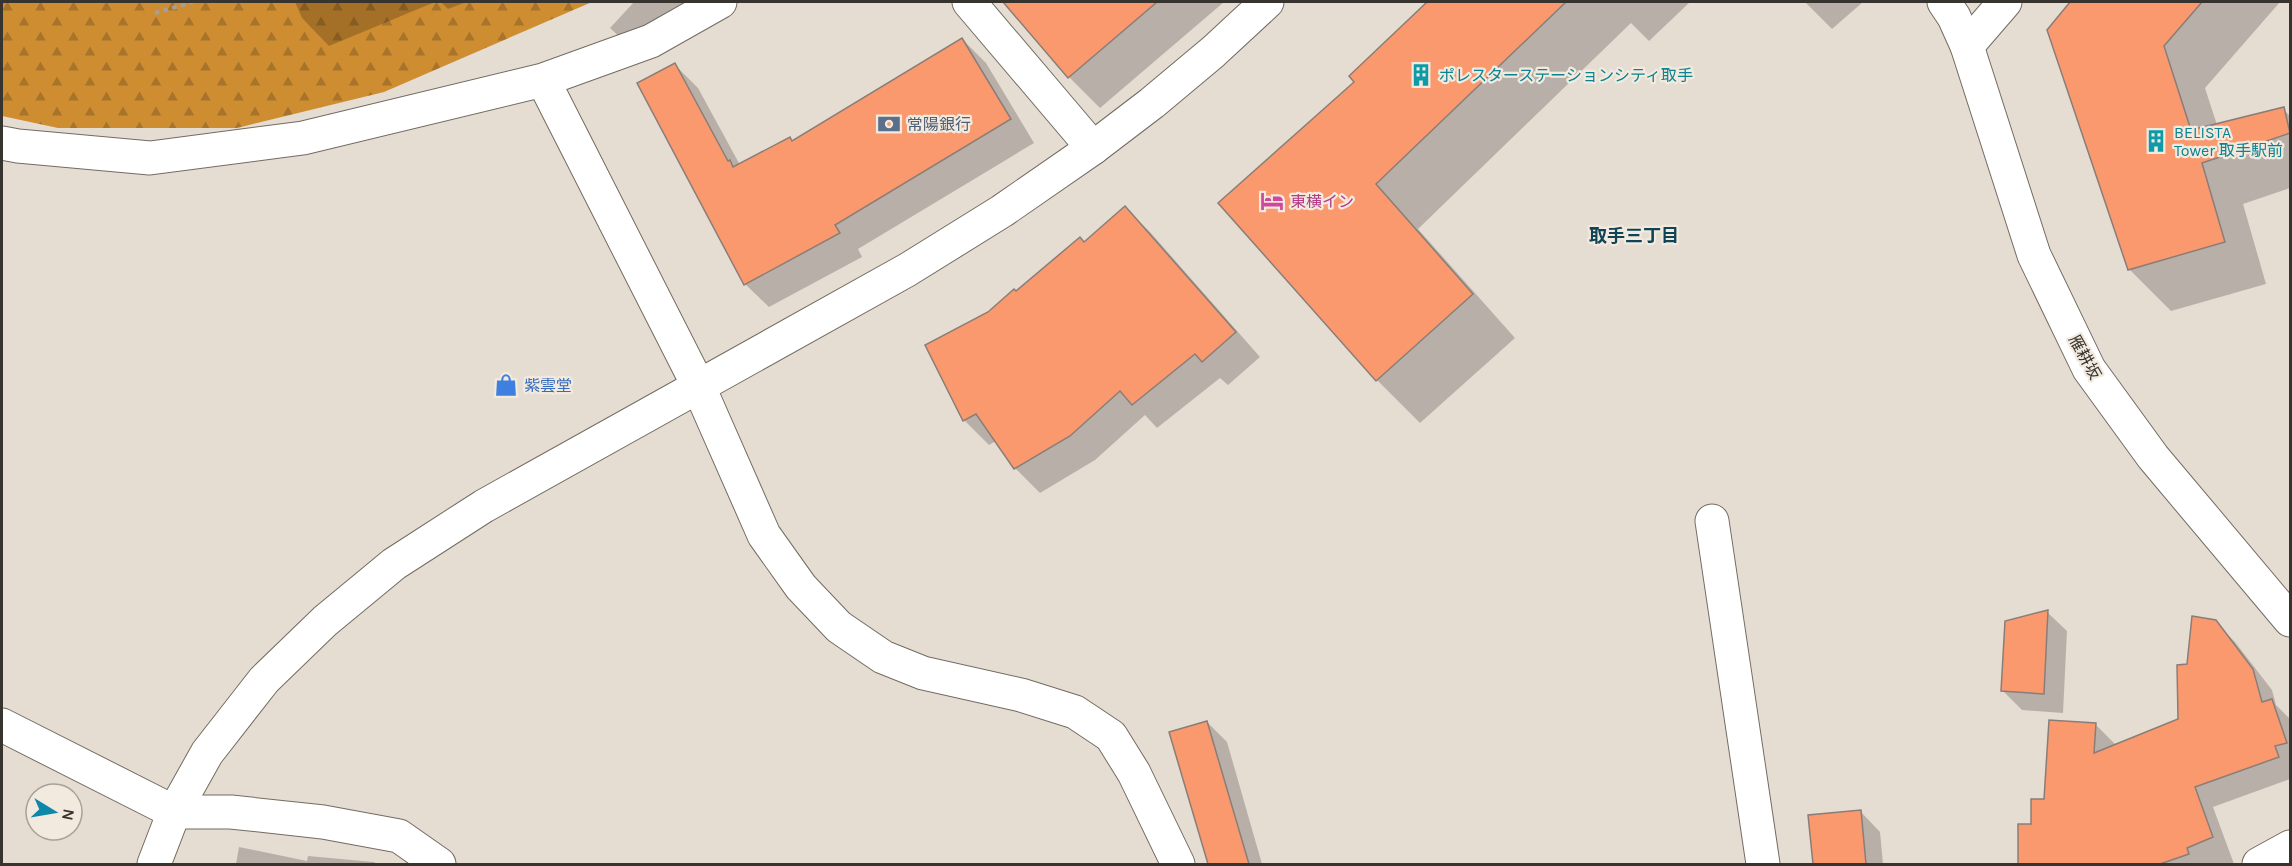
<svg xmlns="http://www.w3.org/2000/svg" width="2292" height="866" viewBox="0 0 2292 866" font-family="Karla,'Noto Sans JP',sans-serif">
	<defs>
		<pattern id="forest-firs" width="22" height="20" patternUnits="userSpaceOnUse" patternTransform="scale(1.5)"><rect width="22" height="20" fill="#ce8d31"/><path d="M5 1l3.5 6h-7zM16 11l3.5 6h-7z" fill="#a8742a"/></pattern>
	</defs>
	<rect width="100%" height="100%" fill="#e6ddd2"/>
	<path fill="url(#forest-firs)" d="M 2,2 L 592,2 L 384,92 L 237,128 L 58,128 L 2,116 Z"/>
	<path fill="#0003" d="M 295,2 L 435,2 L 329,46 L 302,18 Z
		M 441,2 L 466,2 L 448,9 Z
		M 634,2 L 695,2 L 626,43 L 610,28 Z
		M 1005,2 L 1224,2 L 1100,108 L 1069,77 Z
		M 1429,2 L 1690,2 L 1649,41 L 1631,23 L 1418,229 L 1515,338 L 1420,423 L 1377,380 L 1357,82 L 1352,76 Z
		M 1805,2 L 1863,2 L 1832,29 Z
		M 2072,2 L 2280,2 L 2205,88 L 2217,125 L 2283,109 L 2290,116 L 2290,188 L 2243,204 L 2266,284 L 2171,311 L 2129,269 L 2049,31 Z
		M 962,39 L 986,63 L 1034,143 L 858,249 L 862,257 L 769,307 L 745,284 L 675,65 L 698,88 L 740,165 L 790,139 L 793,142 Z
		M 1125,208 L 1150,232 L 1260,357 L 1228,385 L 1220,378 L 1157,428 L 1145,415 L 1095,460 L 1040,493 L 1015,468 L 996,441 L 989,445 L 964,420 L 989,313 L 1085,244 Z
		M 2047,612 L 2067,631 L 2063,713 L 2022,710 L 2002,690 Z
		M 2215,622 L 2235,642 L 2272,690 L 2276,705 L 2290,719 L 2290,779 L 2213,807 L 2234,864 L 2019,864 L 2019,825 L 2032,825 L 2045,800 L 2095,724 L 2115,744 L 2115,746 L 2180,720 L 2188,666 Z
		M 1207,722 L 1227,742 L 1262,864 L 1209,864 L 1171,733 Z
		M 1861,812 L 1880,832 L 1883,864 L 1815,864 L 1810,816 Z
		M 239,847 L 307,861 L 308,856 L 374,862 L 377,864 L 236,864 Z"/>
	<path fill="#fa996d" stroke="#8a7d78" stroke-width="1.5" d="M 1003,2 L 1157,2 L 1068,78 Z
		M 1427,2 L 1566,2 L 1376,184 L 1473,294 L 1376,381 L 1218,203 L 1354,82 L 1349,76 Z
		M 2070,2 L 2202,2 L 2164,46 L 2191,130 L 2284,107 L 2290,133 L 2202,163 L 2225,242 L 2128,270 L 2047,30 Z
		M 962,38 L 1011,119 L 835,225 L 840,233 L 744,285 L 637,83 L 675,63 L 728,161 L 730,160 L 733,167 L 790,137 L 792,141 Z
		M 1125,206 L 1236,332 L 1202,362 L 1195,354 L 1132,405 L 1120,391 L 1070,436 L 1014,469 L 976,414 L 963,421 L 925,345 L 988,312 L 1014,289 L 1016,291 L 1080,237 L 1084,242 Z
		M 2048,610 L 2044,694 L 2001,691 L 2005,621 Z
		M 2192,616 L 2216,620 L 2253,669 L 2262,702 L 2272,699 L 2287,743 L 2275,746 L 2279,757 L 2195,787 L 2213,837 L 2187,848 L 2189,854 L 2160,864 L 2018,864 L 2018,824 L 2031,824 L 2031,799 L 2044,799 L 2049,720 L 2096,723 L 2094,753 L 2178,719 L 2177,665 L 2187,664 Z
		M 1207,721 L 1249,864 L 1208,864 L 1169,732 Z
		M 1861,810 L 1866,864 L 1813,864 L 1808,815 Z"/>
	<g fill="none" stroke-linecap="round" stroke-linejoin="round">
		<g stroke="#736b62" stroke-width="35">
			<path id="minor" d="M 969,2 L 1093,148
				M 1967,46 L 2005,2
				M 543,80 L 698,385 L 764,535 L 801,587 L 839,627 L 883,657 L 923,673 L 1021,695 L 1075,712 L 1111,736 L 1134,773 L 1178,864
				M 2,143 L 18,146 L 150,158 L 303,138 L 543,80 L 651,41 L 720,2
				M 1712,521 L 1763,864
				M 2,725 L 174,812 L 231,812 L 323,822 L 399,836 L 439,864"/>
		</g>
		<g stroke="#736b62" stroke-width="35">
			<path id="tertiary" d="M 1944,2 L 1954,17 L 1967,46 L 2034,255 L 2089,369 L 2153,457 L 2290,620
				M 154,864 L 174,812 L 207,753 L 264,680 L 325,621 L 394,564 L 484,506 L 907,270 L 1002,211 L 1093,148 L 1152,103 L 1213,52 L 1267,2"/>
		</g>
		<g stroke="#736b62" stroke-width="35">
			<path id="secondary" d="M 2259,864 L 2290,847"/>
		</g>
		<path stroke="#a59f96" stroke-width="4" stroke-dasharray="4.5 4.5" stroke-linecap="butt" d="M 155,13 L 193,2"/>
		<use href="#minor" stroke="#fff" stroke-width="33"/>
		<use href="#tertiary" stroke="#fff" stroke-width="33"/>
		<use href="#secondary" stroke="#fff" stroke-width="33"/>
	</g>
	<defs>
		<g id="building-bare" transform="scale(1.8)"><path d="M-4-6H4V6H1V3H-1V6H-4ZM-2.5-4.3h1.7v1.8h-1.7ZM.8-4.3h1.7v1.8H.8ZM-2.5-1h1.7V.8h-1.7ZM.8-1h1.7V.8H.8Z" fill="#0f9aa8" stroke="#f3eadf" stroke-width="2.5" paint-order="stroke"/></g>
		<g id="bank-bare" transform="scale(1.8)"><path d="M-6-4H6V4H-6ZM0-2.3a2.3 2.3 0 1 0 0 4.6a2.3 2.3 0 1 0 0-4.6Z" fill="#5c6f8a" stroke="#f3eadf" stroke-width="2.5" paint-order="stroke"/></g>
		<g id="hotel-bare" transform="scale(1.8)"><path d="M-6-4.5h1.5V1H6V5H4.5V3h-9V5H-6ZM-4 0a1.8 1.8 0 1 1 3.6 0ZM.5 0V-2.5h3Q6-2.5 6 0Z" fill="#d1479c" stroke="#f3eadf" stroke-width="2.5" paint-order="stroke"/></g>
		<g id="shop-bare" transform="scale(1.8)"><path d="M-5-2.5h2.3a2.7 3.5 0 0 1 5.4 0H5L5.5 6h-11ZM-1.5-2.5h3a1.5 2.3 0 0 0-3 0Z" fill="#3f7fe0" stroke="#f3eadf" stroke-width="2.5" paint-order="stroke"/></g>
	</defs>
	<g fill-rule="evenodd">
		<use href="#building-bare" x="1421" y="75"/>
		<use href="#bank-bare" x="889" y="124"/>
		<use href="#building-bare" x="2156" y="141"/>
		<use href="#hotel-bare" x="1272" y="201"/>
		<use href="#shop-bare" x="506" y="385"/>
	</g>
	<g text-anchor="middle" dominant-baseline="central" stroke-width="4.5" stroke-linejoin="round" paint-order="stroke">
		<g font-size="16" fill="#0d838f" stroke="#f3eadf" text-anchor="start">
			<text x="1439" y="75">ポレスターステーションシティ取手</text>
			<text x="2174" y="132">BELISTA<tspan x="2174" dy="18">Tower 取手駅前</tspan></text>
		</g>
		<g font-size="16" fill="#4e5e75" stroke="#f3eadf" text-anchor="start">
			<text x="907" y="124">常陽銀行</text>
		</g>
		<g font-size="16" fill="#b23c85" stroke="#f3eadf" text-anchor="start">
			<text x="1290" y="201">東横イン</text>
		</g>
		<g font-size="16" fill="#37342f" stroke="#f3eadf">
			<text transform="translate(2085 357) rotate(61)">雁耕坂</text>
		</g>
		<g font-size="16" fill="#366cbe" stroke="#f3eadf" text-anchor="start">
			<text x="524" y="385">紫雲堂</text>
		</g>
		<g font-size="18" font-weight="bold" fill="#104355" stroke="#f3eadf">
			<text x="1634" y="236">取手三丁目</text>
		</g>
	</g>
	<rect width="2292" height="866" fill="none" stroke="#37342f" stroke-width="6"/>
	<g transform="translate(54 812) rotate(101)"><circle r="28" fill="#f3eadf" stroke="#a8a199" stroke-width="1.5"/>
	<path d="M0-4.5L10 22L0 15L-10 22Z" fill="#0d88ab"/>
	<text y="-9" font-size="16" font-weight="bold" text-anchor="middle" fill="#37342f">N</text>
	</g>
</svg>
